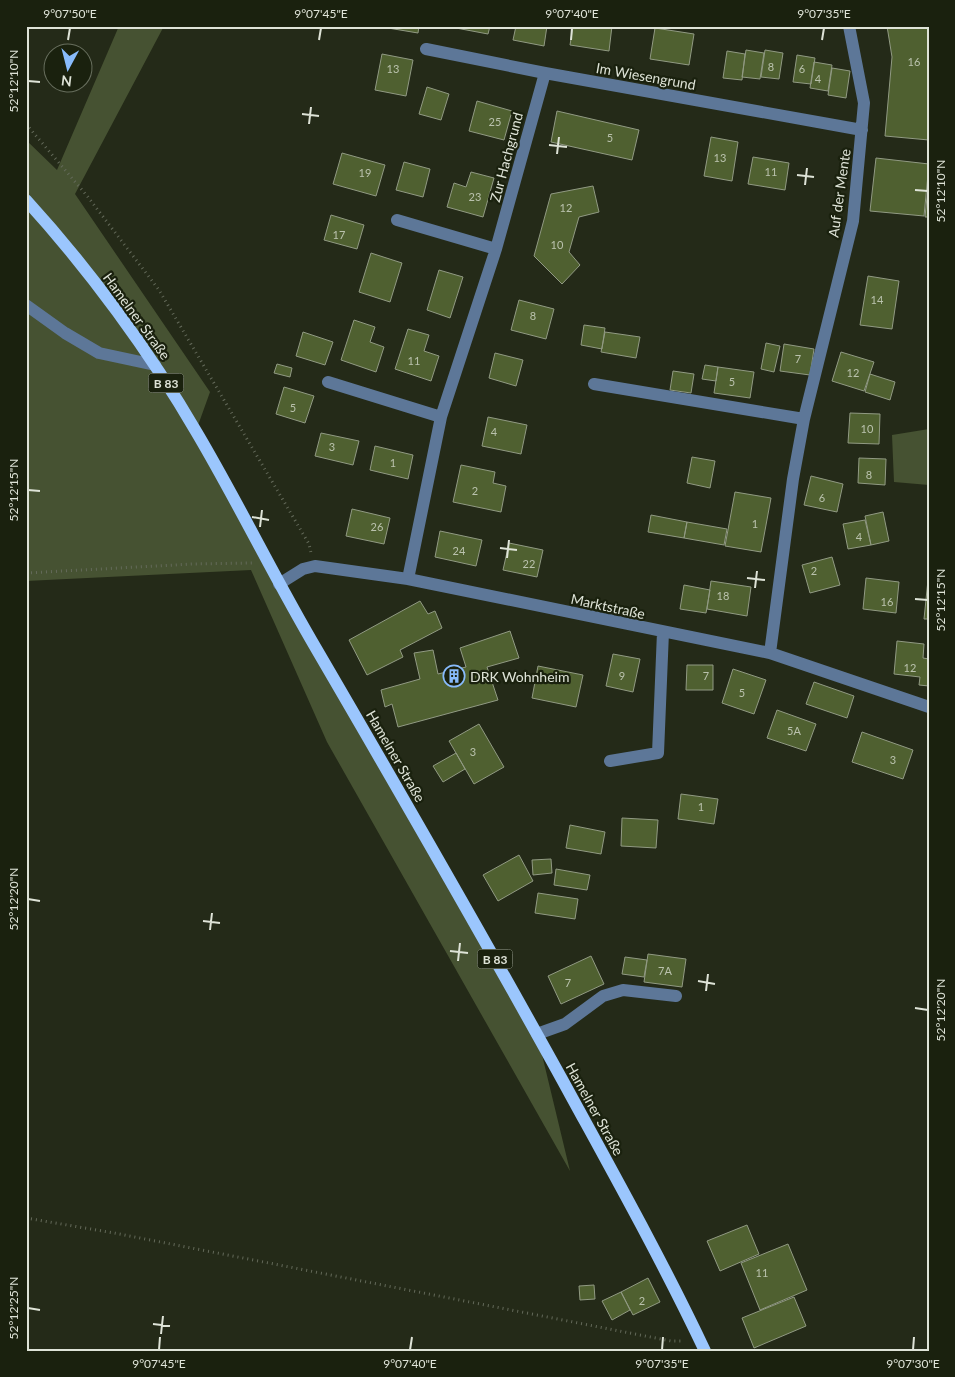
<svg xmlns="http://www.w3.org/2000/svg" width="955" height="1377" viewBox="0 0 955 1377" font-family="Lato,sans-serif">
	<rect width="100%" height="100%" fill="#242a18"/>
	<path fill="#465232" d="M 119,26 L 164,26 L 75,194 L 210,392 L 196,431 L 537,1034 L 570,1171 L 327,742 L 251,570 L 26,581 L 26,140 L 57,170 Z
		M 929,429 L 929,485 L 894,482 L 892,435 Z"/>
	<path fill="#4f6030" stroke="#919a83" d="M 389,26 L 419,26 L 418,33 L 388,28 Z
		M 456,26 L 490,26 L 488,34 L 456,28 Z
		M 516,26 L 547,26 L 544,46 L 513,40 Z
		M 573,26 L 612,26 L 609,51 L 570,45 Z
		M 887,26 L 929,26 L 929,140 L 885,136 L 892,57 Z
		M 655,28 L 694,34 L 689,65 L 650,59 Z
		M 746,50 L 764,53 L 760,79 L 742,77 Z
		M 765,50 L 783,53 L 779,79 L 761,77 Z
		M 727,51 L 745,54 L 742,80 L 723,78 Z
		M 382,54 L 413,60 L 406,96 L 375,90 Z
		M 797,55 L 815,58 L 811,84 L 793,82 Z
		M 814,62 L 832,65 L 828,91 L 810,88 Z
		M 832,68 L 850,71 L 846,98 L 828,95 Z
		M 427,87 L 449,94 L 441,120 L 419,114 Z
		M 477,101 L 512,111 L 504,140 L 469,131 Z
		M 557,111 L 639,130 L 632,160 L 551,142 Z
		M 711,137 L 738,142 L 732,181 L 704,176 Z
		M 342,153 L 385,165 L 376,196 L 333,184 Z
		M 753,157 L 789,163 L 785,190 L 748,184 Z
		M 876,158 L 929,164 L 924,216 L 870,211 Z
		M 404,162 L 430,169 L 423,197 L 396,190 Z
		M 471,172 L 494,178 L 483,217 L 447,207 L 454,183 L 466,187 Z
		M 593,186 L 599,212 L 579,217 L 569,252 L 580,265 L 562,284 L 534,256 L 551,194 Z
		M 928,187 L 929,187 L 929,217 L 925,217 Z
		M 331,215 L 364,225 L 357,249 L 324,240 Z
		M 371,253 L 402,263 L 390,302 L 359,292 Z
		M 439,270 L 463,277 L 450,318 L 427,310 Z
		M 868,276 L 899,281 L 892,329 L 860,325 Z
		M 519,300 L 554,309 L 546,339 L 511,330 Z
		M 354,320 L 375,327 L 370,342 L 384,347 L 376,372 L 341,360 Z
		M 584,325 L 605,328 L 602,349 L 581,345 Z
		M 408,329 L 429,335 L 424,351 L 439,356 L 431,381 L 395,369 Z
		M 303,332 L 333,342 L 325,365 L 296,356 Z
		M 605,332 L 640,337 L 636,358 L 601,352 Z
		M 766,343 L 780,346 L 774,372 L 761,369 Z
		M 784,344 L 814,349 L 810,375 L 780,371 Z
		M 841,352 L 874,362 L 864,391 L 832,381 Z
		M 495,353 L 523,360 L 516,386 L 489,378 Z
		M 277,364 L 292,368 L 290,377 L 274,373 Z
		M 705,365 L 718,367 L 716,381 L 702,379 Z
		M 718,367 L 754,372 L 750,398 L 714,393 Z
		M 673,371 L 694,374 L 691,393 L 670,390 Z
		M 870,374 L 895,382 L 890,400 L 865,392 Z
		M 284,387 L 314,396 L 305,423 L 276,414 Z
		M 850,413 L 880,414 L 879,444 L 848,443 Z
		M 488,417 L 527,425 L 521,454 L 482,446 Z
		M 321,433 L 359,441 L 353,465 L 315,456 Z
		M 375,446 L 413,455 L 408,479 L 370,470 Z
		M 692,457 L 715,461 L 710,488 L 687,483 Z
		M 859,458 L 886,459 L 885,485 L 858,483 Z
		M 461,465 L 495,472 L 493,483 L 506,486 L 501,512 L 453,502 Z
		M 811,476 L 843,484 L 837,512 L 804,505 Z
		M 735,492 L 771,498 L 761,552 L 725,546 Z
		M 352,509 L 390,518 L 384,544 L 346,536 Z
		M 883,512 L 889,541 L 871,545 L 865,516 Z
		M 651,515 L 687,522 L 684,538 L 648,532 Z
		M 865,520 L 871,545 L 848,549 L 843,524 Z
		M 687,522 L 727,529 L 724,545 L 684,538 Z
		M 440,531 L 482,540 L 476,566 L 435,557 Z
		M 509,543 L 543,550 L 537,577 L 503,570 Z
		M 832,557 L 840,585 L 810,593 L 802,565 Z
		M 866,578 L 899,582 L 896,613 L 863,609 Z
		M 928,580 L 929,580 L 929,619 L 924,619 Z
		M 711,581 L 751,587 L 747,616 L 707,609 Z
		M 684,585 L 710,590 L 706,613 L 680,609 Z
		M 420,601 L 428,614 L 435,611 L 442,628 L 400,650 L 403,657 L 367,675 L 349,640 Z
		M 510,631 L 519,658 L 487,667 L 498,700 L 398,727 L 392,704 L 385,707 L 381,690 L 420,679 L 414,653 L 433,650 L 438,674 L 466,667 L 460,648 Z
		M 897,641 L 924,644 L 923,658 L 929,659 L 929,686 L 919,685 L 920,677 L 894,674 Z
		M 613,654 L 640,659 L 633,692 L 606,686 Z
		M 687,665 L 713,665 L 713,690 L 686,690 Z
		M 538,666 L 583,675 L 576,707 L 532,698 Z
		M 733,669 L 766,680 L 754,714 L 722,703 Z
		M 814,682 L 854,696 L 847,718 L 806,704 Z
		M 777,710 L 816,724 L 806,751 L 767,738 Z
		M 479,724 L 504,767 L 474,784 L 449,741 Z
		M 862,732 L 913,750 L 903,779 L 852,762 Z
		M 456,753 L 465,769 L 443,782 L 433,766 Z
		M 681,794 L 718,799 L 714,824 L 678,819 Z
		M 622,818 L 658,820 L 656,848 L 621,846 Z
		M 570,825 L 605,832 L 601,854 L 566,848 Z
		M 519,855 L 533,881 L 498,901 L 483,875 Z
		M 551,859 L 552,873 L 533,875 L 532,860 Z
		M 556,869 L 590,875 L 587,890 L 554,885 Z
		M 538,893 L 578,899 L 575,919 L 535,913 Z
		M 648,954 L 686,959 L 682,987 L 644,982 Z
		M 591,956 L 604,984 L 561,1004 L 548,976 Z
		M 625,957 L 647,960 L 644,977 L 622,974 Z
		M 747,1225 L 759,1254 L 720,1271 L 707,1241 Z
		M 788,1244 L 807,1290 L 760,1310 L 741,1263 Z
		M 648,1278 L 660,1302 L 633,1315 L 621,1292 Z
		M 594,1285 L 595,1299 L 580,1300 L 579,1286 Z
		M 621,1292 L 630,1310 L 612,1320 L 602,1301 Z
		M 794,1297 L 806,1326 L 754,1348 L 742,1318 Z"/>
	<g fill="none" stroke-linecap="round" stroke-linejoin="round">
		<path stroke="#646a5a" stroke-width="3" stroke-dasharray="1 4" stroke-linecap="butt" d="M 26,124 L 88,197 L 159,290 L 309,544 L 311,553
			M 26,573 L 193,564 L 252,563
			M 26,1218 L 114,1233 L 671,1341 L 684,1341"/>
		<path stroke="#5d7798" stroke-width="12" d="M 426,49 L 545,73 L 862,130
			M 397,220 L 496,249
			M 26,305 L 65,333 L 99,353 L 155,365
			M 328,382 L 441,417
			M 594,384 L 804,419
			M 408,579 L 441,417 L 496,249 L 545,73
			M 279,584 L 303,569 L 315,566 L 408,579 L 770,653 L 929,707
			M 770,653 L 793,479 L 804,419 L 853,221 L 864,103 L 849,26
			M 610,761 L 658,753 L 663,632
			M 537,1034 L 565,1024 L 603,996 L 623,990 L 676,996"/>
		<path stroke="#9bc6fd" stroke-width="12" d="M 26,200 C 89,269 150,352 197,433 C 239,504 275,579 317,650 C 401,794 484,938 564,1083 C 612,1171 662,1260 705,1351"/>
	</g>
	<path fill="none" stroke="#dee3d7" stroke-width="2" d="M 68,40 L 70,28M 319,40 L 321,28M 571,40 L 572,28M 822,40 L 824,28M 28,81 L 40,82M 302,114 L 319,116M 309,124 L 311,107M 549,145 L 567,147M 557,154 L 559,137M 797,175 L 814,177M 805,185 L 807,168M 915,190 L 928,191M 28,490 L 40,491M 252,517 L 269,520M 260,527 L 262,510M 500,548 L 517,550M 507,558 L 509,540M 747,578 L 765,580M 755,588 L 757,571M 915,599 L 928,600M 28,899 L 40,901M 203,921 L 220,923M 210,930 L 212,913M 450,951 L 468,953M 458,961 L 460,943M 698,981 L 715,984M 706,991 L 708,974M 915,1008 L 928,1010M 28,1308 L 40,1310M 153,1324 L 170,1326M 161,1334 L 163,1316M 159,1350 L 160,1337M 410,1350 L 412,1337M 662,1350 L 663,1337M 913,1350 L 914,1337"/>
	<defs>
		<g id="building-ring" transform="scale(1.125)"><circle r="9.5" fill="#1a210e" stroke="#88bbfc" stroke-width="1.5"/><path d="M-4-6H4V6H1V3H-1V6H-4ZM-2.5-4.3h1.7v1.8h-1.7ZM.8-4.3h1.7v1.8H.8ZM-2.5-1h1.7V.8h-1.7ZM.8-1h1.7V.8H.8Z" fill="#88bbfc"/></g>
	</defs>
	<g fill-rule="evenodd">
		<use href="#building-ring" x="454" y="676"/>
	</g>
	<g text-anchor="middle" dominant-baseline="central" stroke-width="4.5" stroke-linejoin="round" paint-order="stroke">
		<g font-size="11" fill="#bac2ad">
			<text x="914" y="61">16</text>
			<text x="771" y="66">8</text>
			<text x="393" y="68">13</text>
			<text x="802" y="68">6</text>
			<text x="818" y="78">4</text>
			<text x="495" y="121">25</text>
			<text x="610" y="137">5</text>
			<text x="720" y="157">13</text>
			<text x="771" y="171">11</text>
			<text x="365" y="172">19</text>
			<text x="475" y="196">23</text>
			<text x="566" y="207">12</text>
			<text x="339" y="234">17</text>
			<text x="557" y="244">10</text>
			<text x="877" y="299">14</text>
			<text x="533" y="315">8</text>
			<text x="798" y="358">7</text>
			<text x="414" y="360">11</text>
			<text x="853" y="372">12</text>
			<text x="732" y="381">5</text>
			<text x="293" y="407">5</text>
			<text x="867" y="428">10</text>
			<text x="494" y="431">4</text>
			<text x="332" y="446">3</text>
			<text x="393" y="462">1</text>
			<text x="869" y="474">8</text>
			<text x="475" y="490">2</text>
			<text x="822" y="497">6</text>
			<text x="755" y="523">1</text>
			<text x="377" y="526">26</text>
			<text x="859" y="536">4</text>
			<text x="459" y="550">24</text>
			<text x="529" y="563">22</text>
			<text x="814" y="570">2</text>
			<text x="723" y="595">18</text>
			<text x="887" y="601">16</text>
			<text x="910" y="667">12</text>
			<text x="622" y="675">9</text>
			<text x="706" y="675">7</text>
			<text x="742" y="692">5</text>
			<text x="794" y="730">5A</text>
			<text x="473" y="751">3</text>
			<text x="893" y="759">3</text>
			<text x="701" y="806">1</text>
			<text x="665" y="970">7A</text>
			<text x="568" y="982">7</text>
			<text x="762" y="1272">11</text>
			<text x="642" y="1300">2</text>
		</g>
		<g fill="#1a210e" stroke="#a3a99b" stroke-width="1">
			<rect x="148.5" y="373.5" width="35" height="19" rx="4"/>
			<rect x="477.5" y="949.5" width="35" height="19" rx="4"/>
		</g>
		<g font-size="12" font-weight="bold" fill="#dee3d7">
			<text x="166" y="383">B 83</text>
			<text x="495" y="959">B 83</text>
		</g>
		<g font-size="14" fill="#dee3d7" stroke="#1a210e">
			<text transform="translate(646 76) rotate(10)">Im Wiesengrund</text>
			<text transform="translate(506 157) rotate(-75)">Zur Hachgrund</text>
			<text transform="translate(839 193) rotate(-82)">Auf der Mente</text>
			<text transform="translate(137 316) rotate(54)">Hamelner Straße</text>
			<text transform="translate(608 606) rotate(12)">Marktstraße</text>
			<text transform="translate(396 756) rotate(60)">Hamelner Straße</text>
			<text transform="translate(595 1109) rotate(61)">Hamelner Straße</text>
		</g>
		<g font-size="14" fill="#dee3d7" stroke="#1a210e" text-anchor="start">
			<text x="470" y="676">DRK Wohnheim</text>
		</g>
	</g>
	<rect width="955" height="1377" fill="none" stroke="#1a210e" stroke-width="55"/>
	<g transform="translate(68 68) rotate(187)"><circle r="24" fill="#1a210e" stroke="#686f5e"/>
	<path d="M0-4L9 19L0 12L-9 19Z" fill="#88bbfc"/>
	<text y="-8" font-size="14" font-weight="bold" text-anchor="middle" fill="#dee3d7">N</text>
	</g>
	<rect x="28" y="28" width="900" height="1322" fill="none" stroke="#dee3d7" stroke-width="2"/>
	<g font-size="12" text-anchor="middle" fill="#dee3d7">
		<text x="70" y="18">9°07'50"E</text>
		<text x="321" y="18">9°07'45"E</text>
		<text x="572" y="18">9°07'40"E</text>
		<text x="824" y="18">9°07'35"E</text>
		<text transform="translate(14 81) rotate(-90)" y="4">52°12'10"N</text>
		<text transform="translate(941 191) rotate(-90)" y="4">52°12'10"N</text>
		<text transform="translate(14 490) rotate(-90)" y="4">52°12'15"N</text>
		<text transform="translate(941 600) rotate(-90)" y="4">52°12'15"N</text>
		<text transform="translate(14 899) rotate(-90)" y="4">52°12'20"N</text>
		<text transform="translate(941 1010) rotate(-90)" y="4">52°12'20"N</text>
		<text transform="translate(14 1308) rotate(-90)" y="4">52°12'25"N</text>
		<text x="159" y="1368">9°07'45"E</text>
		<text x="410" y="1368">9°07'40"E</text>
		<text x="662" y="1368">9°07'35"E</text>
		<text x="913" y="1368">9°07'30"E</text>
	</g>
</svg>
